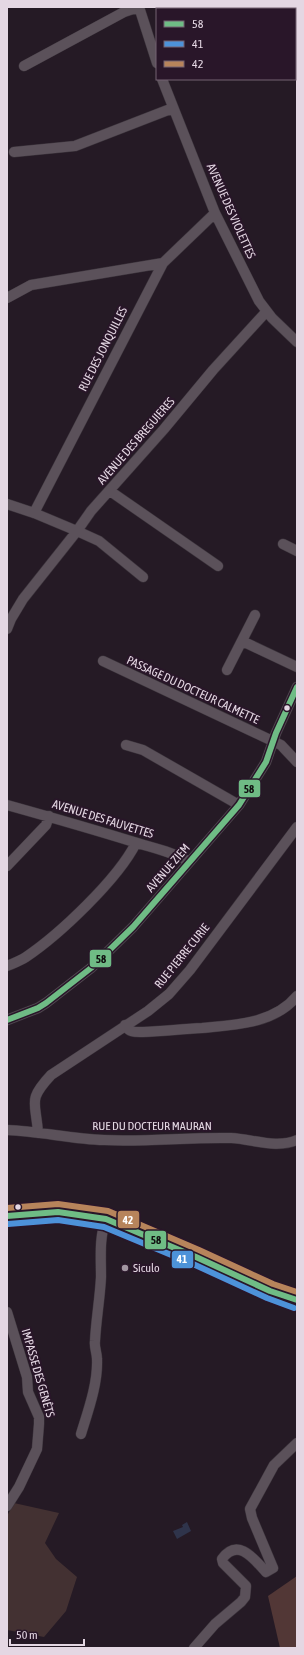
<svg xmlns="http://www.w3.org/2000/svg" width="304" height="1655" viewBox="0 0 304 1655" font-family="'Asap Condensed',sans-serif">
	<rect width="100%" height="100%" fill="#251a25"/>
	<path fill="#433132" d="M 14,1503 L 59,1513 L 45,1543 L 56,1559 L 77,1577 L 66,1611 L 44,1637 L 7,1630 L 7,1516 Z"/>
	<path fill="#523736" d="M 297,1576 L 297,1648 L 280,1648 L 268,1596 Z"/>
	<path fill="#2f344b" d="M 187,1522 L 191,1531 L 177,1539 L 173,1531 L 183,1527 L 182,1525 Z"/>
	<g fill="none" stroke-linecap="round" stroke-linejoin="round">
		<g stroke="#3c343c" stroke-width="11">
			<path id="minor" d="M 139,7 L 157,63
				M 283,7 L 284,9
				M 295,54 L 297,59
				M 24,66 L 124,12 L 139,7
				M 162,79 L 215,213 L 259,301 L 272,318 L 297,342
				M 14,152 L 75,146 L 173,108
				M 7,298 L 31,285 L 163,263
				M 110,491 L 218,566
				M 7,504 L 34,513 L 77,531 L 91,511 L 164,429 L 213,370 L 266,312
				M 34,513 L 163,263 L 215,213
				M 283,544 L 297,551
				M 7,629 L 11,619 L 23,599 L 77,531 L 99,541 L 143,577
				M 242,641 L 297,667
				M 103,661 L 281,745 L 297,762
				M 227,670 L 255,615
				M 126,745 L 143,750 L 239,805
				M 7,805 C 50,817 92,829 134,842 C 153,848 174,852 189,862
				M 7,866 L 46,825 L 49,816
				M 7,966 C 14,963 20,961 26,957 C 60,934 118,879 136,843
				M 7,1020 L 38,1008 L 46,1003 L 91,968 L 133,927 L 239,805 L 266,762 L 276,733 L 297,687
				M 125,1025 C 129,1033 136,1032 143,1032 C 163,1031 183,1029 202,1028 C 235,1025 274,1024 297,996
				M 7,1130 C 39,1131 71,1139 104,1140 C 146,1142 189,1137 231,1138 C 253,1139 276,1149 297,1140
				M 38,1133 C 36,1101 27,1101 51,1075 L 148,1011 L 169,994 L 190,970 L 297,827
				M 7,1312 L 27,1377 L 28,1392 L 39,1417 L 39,1424 L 37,1449 L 19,1487 L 7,1506
				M 81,1434 C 88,1411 98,1384 97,1359 C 97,1353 94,1347 95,1341 C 96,1320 100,1298 101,1277 C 101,1257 99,1238 106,1219
				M 194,1648 L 215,1624 L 241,1602 L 245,1597 L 246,1586 L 223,1563 L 222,1559 C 238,1537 254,1559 266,1572 L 273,1568 L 252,1518 L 250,1509 L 274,1465 L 297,1443"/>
		</g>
		<g stroke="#3c343c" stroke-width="13">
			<path id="tertiary" d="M 7,1216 L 32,1213 L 58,1212 L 106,1219 L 196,1257 L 270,1291 L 297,1300"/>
		</g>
		<use href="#minor" stroke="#5b515a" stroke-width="10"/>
		<use href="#tertiary" stroke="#5b515a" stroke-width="12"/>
		<g stroke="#291629" stroke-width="9">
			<path id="bus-1" d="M 7,1020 L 38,1008 L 46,1003 L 91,968 L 133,927 L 239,805 L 266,762 L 276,733 L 297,687
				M 7,1216 L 58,1212 L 106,1219 L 196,1257 L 270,1291 L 297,1300"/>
		</g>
		<g stroke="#291629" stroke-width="9">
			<path id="bus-2" d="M 8,1224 L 58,1220 L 104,1227 L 193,1264 L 267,1298 L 294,1308"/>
		</g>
		<g stroke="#291629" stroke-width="9">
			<path id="bus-3" d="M 7,1208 L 58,1204 L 108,1211 L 199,1250 L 273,1284 L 297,1292"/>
		</g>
		<use href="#bus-1" stroke="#6fbc85" stroke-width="6"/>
		<use href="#bus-2" stroke="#4d92d9" stroke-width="6"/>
		<use href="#bus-3" stroke="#b7845b" stroke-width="6"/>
	</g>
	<g fill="#e4d7e3" stroke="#291629" stroke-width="1.5">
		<circle cx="287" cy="708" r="3.5"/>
		<circle cx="18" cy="1207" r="3.5"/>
	</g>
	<circle fill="#a195a0" stroke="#291629" stroke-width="1.5" cx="125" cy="1268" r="4"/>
	<g text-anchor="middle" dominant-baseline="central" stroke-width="4" stroke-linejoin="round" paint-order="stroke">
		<g font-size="12" fill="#e4d7e3" stroke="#291629">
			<text transform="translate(231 211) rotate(66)">AVENUE DES VIOLETTES</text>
			<text transform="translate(103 349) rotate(-63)">RUE DES JONQUILLES</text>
			<text transform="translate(136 441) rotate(-49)">AVENUE DES BREGUIERES</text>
			<text transform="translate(193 690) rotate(25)">PASSAGE DU DOCTEUR CALMETTE</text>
			<text transform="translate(103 819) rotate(17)">AVENUE DES FAUVETTES</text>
			<text transform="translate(168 868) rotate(-49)">AVENUE ZIEM</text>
			<text transform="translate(182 956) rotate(-51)">RUE PIERRE CURIE</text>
			<text x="152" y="1126">RUE DU DOCTEUR MAURAN</text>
			<text transform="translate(38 1373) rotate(74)">IMPASSE DES GENÊTS</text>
		</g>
		<g font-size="12" fill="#e4d7e3" stroke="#291629" text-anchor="start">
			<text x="133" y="1268">Siculo</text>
		</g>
	</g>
	<g stroke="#291629" stroke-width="1.5">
		<rect x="238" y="779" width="23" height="19" rx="4" fill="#6fbc85"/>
		<rect x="89" y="949" width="23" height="19" rx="4" fill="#6fbc85"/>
		<rect x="117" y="1210" width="23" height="19" rx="4" fill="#b7845b"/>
		<rect x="144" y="1230" width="23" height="20" rx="4" fill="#6fbc85"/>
		<rect x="171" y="1250" width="23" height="19" rx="4" fill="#4d92d9"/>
	</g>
	<g font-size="11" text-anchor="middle" font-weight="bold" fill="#fff">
		<text x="128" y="1224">42</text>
		<text x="182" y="1263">41</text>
	</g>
	<g font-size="11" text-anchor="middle" font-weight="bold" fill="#111">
		<text x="249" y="793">58</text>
		<text x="101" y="963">58</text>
		<text x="156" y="1244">58</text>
	</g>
	<rect width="304" height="1655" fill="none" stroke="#e4d7e3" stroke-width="16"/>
	<rect x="156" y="8" width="140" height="72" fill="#291629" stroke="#746373"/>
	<rect x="164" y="21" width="20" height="6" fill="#6fbc85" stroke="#746373"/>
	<text x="192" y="28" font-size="12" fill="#e4d7e3">58</text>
	<rect x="164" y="41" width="20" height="6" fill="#4d92d9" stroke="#746373"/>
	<text x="192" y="48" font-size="12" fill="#e4d7e3">41</text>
	<rect x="164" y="61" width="20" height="6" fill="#b7845b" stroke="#746373"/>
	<text x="192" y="68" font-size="12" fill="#e4d7e3">42</text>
	<path d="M10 1639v6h74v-6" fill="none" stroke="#e4d7e3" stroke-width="2"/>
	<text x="16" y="1639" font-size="12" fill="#e4d7e3" stroke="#291629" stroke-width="3" paint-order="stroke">50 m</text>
</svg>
